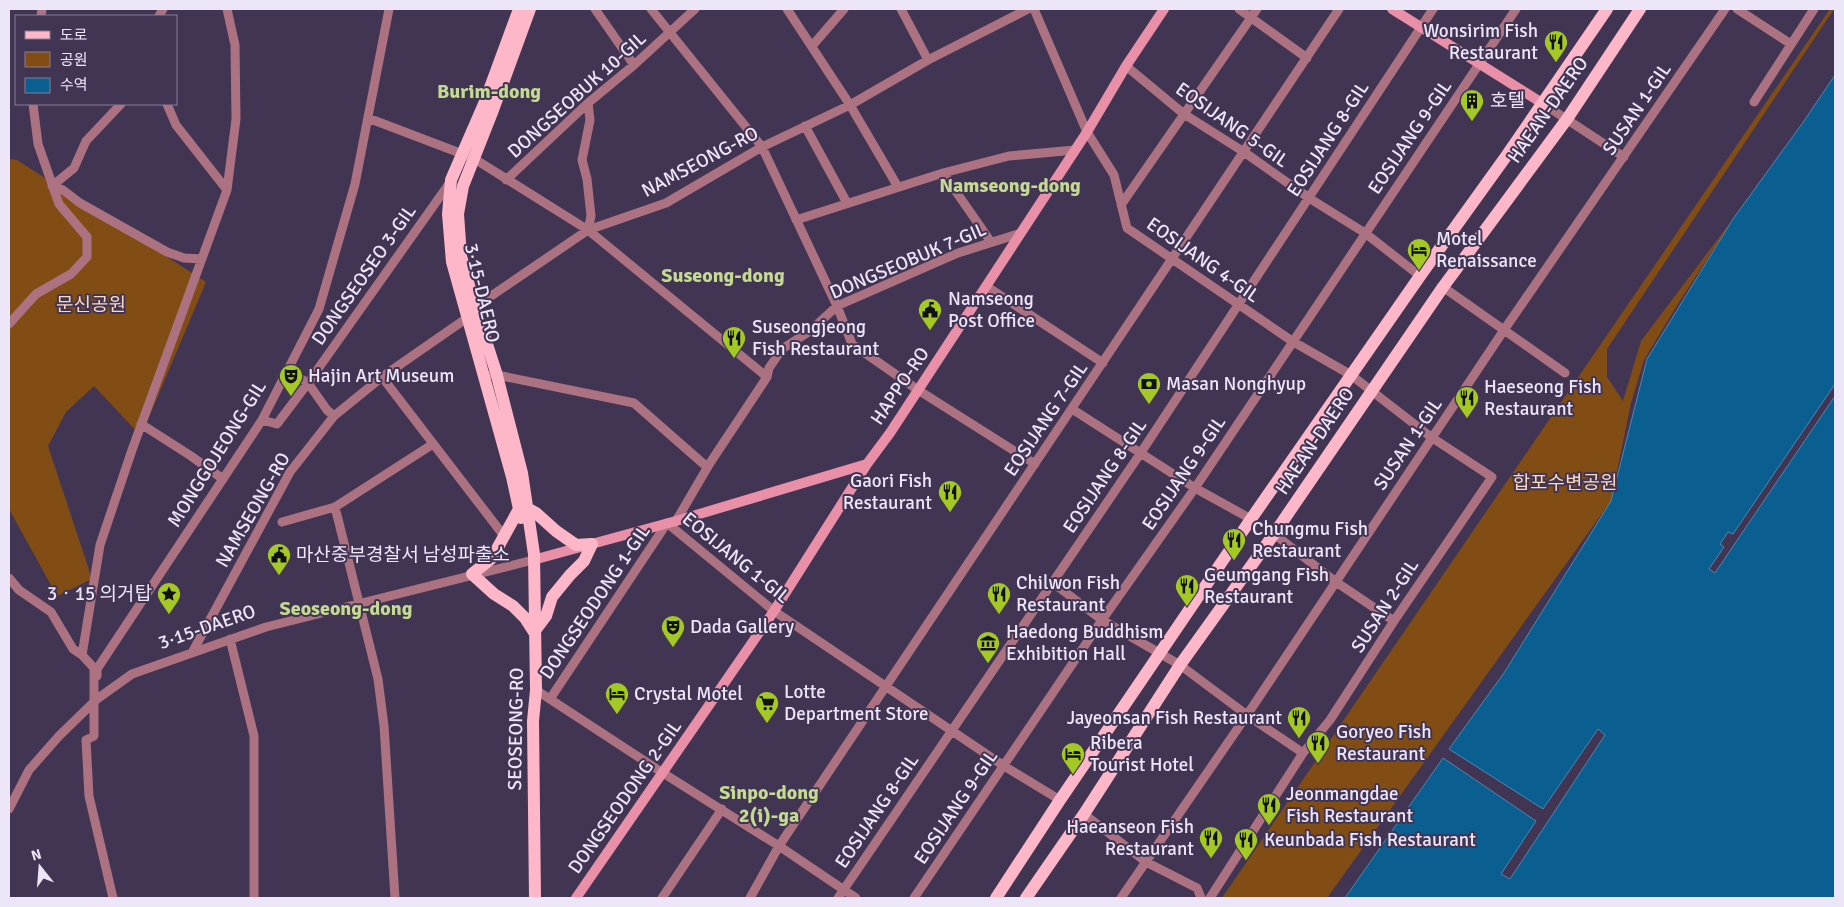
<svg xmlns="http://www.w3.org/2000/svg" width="1844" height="907" viewBox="0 0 1844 907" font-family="Signika,'Noto Sans KR',sans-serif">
	<rect width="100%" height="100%" fill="#423554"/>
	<path fill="#824d14" d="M 1830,9 L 1834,9 L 1607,349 L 1607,377 L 1623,401 L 1641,341 L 1733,219 L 1676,307 L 1644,360 L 1631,403 L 1611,501 L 1327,898 L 1222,898 Z
		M 9,159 L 17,160 L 206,282 L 141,436 L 94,386 L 66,412 L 48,446 L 92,579 L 57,596 L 9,509 Z"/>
	<path fill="#0a5f90" stroke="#4e88b0" d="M 1835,75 L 1835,384 L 1733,534 L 1728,532 L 1720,544 L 1724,547 L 1709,569 L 1715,573 L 1835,396 L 1835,898 L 1345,898 L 1443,758 L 1536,821 L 1501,874 L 1510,879 L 1605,735 L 1598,729 L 1543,809 L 1449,749 L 1504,673 L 1611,501 L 1647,359 L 1733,219 L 1804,121 Z"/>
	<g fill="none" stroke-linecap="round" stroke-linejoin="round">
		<path stroke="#ac7282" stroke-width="9" d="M 595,9 L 634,65
			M 651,9 L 762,147 L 837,306 L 852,344 L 918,390 L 1035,464
			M 787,9 L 850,105 L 898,187
			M 901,9 L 928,60
			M 1034,9 L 1087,132 L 1114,175 L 1127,228 L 1292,341 L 1351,375 L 1431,437 L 1492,477 L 1394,621 L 1330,720 L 1303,753 L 1210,898
			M 1239,9 L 1307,58
			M 1737,9 L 1791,44
			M 41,16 L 42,9
			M 159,16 L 163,9
			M 812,46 L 844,9
			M 1126,66 L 1184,114 L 1244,152 L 1309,198 L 1365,233 L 1420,276
			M 1754,102 L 1814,9
			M 588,103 L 590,120 L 582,160 L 587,179 L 591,216 L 588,230
			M 1542,103 L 1624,157
			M 167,104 L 176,125 L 227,190
			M 368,118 L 473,158 L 588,230 L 767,377
			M 805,126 L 847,203
			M 943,173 L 991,242
			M 506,180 L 588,103 L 634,65 L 695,9
			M 52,186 L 63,190 L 80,203 L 167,252 L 184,258 L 202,259
			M 52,186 L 74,168 L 86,141 L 121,104
			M 1121,205 L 1257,9
			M 796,220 L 943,173 L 1009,156 L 1075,150
			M 986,286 L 1103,363
			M 1443,287 L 1565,373
			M 9,324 L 36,294 L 71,274 L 87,257 L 87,237 L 59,204 L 38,144 L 33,104
			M 288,371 L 308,383 L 327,410 L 334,416
			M 492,374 L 634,403 L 707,467
			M 382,377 L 504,536
			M 1072,409 L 1195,488 L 1251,519
			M 262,420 L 277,424 L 308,383 L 451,181
			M 141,424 L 191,456 L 223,479
			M 335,507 L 378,679 L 384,726 L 395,898
			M 676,521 L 710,463 L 767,377 L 769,368 L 782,349 L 810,331 L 837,306 L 958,253 L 1021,233
			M 282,522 L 335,507 L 433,444
			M 1274,534 L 1336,582 L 1394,621
			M 9,578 L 19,590 L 51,612 L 73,649 L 82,655
			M 1053,583 L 1102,620 L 1180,665 L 1247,715 L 1303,753
			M 230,639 L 254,736 L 254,898
			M 193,651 L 290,472 L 334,416 L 382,377 L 467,318 L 475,307 L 588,230 L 666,203 L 762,147 L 850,105 L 928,60 L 1028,9
			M 97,676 L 97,669 L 262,420 L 319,309 L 355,184 L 389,9
			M 536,690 L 663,773 L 779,846 L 856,898
			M 550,699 L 667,523 L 774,611 L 1004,766 L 1060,800
			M 9,809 L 29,770 L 59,736 L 97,699 L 132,674 L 266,627 L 533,560
			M 1084,814 L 1146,862 L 1197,888 L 1201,898
			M 113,898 L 89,796 L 86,740 L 94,736 L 94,668 L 82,655 L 100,545 L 132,450 L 227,190 L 236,119 L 235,45 L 227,9
			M 662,898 L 722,809
			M 750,898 L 779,846 L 1339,9
			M 838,898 L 1140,454 L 1433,9
			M 914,898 L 1102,620 L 1195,488 L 1516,9
			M 1121,898 L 1247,715 L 1504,330 L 1725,9"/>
		<path stroke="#ea8fa8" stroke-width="10" d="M 1392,9 L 1542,103
			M 533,560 L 676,521 L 867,464 L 890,433 L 1087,132 L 1126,66 L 1164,9
			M 576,898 L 774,611 L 867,464"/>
		<path stroke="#feb7c9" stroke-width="12" d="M 519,9 L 484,104 L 451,180 L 448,214 L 452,262 L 512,477 L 521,518
			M 530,9 L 493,110 L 463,186 L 458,214 L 461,256 L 475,307 L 496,372 L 522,473 L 534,554 L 536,690 L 533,721 L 535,898
			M 519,509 L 492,558 L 472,574 L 494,594 L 513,606 L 525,618 L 534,632 L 546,616 L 552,597 L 570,575 L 584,561 L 592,544 L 576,545 L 556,531 L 536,513 L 527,508
			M 996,898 L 1060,800 L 1251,519 L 1420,276 L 1507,155 L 1607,9
			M 1026,898 L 1084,814 L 1180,665 L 1274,534 L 1443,287 L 1567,119 L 1640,9"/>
	</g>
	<defs>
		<g id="restaurant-pin" transform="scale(1.25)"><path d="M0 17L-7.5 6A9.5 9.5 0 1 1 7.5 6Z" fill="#a4c824" stroke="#423554"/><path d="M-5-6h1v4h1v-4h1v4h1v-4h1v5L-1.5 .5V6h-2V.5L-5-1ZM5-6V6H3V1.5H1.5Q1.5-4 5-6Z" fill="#111"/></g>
		<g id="building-pin" transform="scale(1.25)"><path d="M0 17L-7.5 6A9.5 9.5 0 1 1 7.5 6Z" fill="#a4c824" stroke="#423554"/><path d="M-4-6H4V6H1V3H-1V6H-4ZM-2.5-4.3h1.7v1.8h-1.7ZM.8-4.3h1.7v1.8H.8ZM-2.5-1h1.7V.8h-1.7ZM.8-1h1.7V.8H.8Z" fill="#111"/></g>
		<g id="hotel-pin" transform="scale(1.25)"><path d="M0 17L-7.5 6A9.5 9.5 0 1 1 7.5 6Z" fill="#a4c824" stroke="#423554"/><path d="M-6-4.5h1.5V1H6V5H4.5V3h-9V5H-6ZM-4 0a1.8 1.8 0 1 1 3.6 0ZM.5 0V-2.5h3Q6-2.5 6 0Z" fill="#111"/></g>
		<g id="civic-pin" transform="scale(1.25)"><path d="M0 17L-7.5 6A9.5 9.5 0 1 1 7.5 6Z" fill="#a4c824" stroke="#423554"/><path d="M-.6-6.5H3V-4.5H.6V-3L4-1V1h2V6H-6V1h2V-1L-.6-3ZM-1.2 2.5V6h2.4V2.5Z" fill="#111"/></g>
		<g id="theatre-pin" transform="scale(1.25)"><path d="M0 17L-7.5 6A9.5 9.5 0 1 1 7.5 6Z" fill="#a4c824" stroke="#423554"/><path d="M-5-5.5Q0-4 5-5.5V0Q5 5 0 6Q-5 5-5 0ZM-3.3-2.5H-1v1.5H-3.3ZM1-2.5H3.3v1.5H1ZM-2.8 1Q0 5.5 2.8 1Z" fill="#111"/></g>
		<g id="bank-pin" transform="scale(1.25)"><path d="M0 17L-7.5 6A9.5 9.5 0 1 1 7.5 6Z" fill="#a4c824" stroke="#423554"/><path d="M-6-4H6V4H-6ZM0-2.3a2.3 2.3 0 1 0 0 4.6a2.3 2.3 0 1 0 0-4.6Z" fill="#111"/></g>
		<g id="sight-pin" transform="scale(1.25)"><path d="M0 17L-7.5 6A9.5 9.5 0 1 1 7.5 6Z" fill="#a4c824" stroke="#423554"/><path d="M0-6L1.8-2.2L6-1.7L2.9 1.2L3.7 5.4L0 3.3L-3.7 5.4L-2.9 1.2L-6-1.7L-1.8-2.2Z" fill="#111"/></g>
		<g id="museum-pin" transform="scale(1.25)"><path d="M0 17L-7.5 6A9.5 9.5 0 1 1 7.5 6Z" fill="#a4c824" stroke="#423554"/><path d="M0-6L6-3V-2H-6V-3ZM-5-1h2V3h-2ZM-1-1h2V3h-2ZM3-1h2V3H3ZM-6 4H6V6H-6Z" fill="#111"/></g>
		<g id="supermarket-pin" transform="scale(1.25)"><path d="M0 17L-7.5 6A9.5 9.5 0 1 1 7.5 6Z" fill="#a4c824" stroke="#423554"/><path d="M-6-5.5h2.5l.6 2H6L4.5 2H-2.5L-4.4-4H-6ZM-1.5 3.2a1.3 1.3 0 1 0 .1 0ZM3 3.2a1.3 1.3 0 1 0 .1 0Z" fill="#111"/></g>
	</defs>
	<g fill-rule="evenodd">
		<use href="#restaurant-pin" x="1556" y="42"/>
		<use href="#building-pin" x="1472" y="101"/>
		<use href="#hotel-pin" x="1419" y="250"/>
		<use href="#civic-pin" x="930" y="310"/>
		<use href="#restaurant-pin" x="734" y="338"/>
		<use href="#theatre-pin" x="291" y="376"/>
		<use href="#bank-pin" x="1149" y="384"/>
		<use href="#restaurant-pin" x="1467" y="398"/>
		<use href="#restaurant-pin" x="950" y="492"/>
		<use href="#restaurant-pin" x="1234" y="540"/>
		<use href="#civic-pin" x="279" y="555"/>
		<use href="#restaurant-pin" x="1187" y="586"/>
		<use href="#sight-pin" x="169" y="594"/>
		<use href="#restaurant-pin" x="999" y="594"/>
		<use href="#theatre-pin" x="673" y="627"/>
		<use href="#museum-pin" x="988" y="643"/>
		<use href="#hotel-pin" x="617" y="694"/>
		<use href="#supermarket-pin" x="767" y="703"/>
		<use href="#restaurant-pin" x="1299" y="718"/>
		<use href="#restaurant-pin" x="1318" y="743"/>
		<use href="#hotel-pin" x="1073" y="754"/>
		<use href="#restaurant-pin" x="1269" y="805"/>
		<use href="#restaurant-pin" x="1211" y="838"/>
		<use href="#restaurant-pin" x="1246" y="840"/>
	</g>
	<g text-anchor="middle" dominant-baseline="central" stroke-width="4" stroke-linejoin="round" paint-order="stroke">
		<g font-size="19" fill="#ede6f9" stroke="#423554" text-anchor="start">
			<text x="1538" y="31" text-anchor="end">Wonsirim Fish<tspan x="1538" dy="22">Restaurant</tspan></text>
			<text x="1490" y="101">호텔</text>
			<text x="1436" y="239">Motel<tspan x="1436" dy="22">Renaissance</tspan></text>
			<text x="948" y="299">Namseong<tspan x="948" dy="22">Post Office</tspan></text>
			<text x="752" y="327">Suseongjeong<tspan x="752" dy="22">Fish Restaurant</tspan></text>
			<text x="308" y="376">Hajin Art Museum</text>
			<text x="1166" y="384">Masan Nonghyup</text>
			<text x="1484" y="387">Haeseong Fish<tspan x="1484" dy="22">Restaurant</tspan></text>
			<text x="932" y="481" text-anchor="end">Gaori Fish<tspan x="932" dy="22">Restaurant</tspan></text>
			<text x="1252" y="529">Chungmu Fish<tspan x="1252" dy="22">Restaurant</tspan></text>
			<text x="296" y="555">마산중부경찰서 남성파출소</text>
			<text x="1204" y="575">Geumgang Fish<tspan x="1204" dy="22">Restaurant</tspan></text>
			<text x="1016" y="583">Chilwon Fish<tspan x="1016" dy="22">Restaurant</tspan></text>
			<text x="152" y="594" text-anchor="end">3ㆍ15 의거탑</text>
			<text x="690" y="627">Dada Gallery</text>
			<text x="1006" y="632">Haedong Buddhism<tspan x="1006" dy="22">Exhibition Hall</tspan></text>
			<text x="784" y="692">Lotte<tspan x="784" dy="22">Department Store</tspan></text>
			<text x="634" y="694">Crystal Motel</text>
			<text x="1282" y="718" text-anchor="end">Jayeonsan Fish Restaurant</text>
			<text x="1336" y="732">Goryeo Fish<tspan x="1336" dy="22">Restaurant</tspan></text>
			<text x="1090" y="743">Ribera<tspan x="1090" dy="22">Tourist Hotel</tspan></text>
			<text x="1286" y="794">Jeonmangdae<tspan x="1286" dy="22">Fish Restaurant</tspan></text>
			<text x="1194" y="827" text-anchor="end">Haeanseon Fish<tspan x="1194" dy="22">Restaurant</tspan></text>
			<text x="1264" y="840">Keunbada Fish Restaurant</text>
		</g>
		<g font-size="19" fill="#ede6f9" stroke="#423554">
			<text transform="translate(577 95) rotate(-42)">DONGSEOBUK 10-GIL</text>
			<text transform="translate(1637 109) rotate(-56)">SUSAN 1-GIL</text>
			<text transform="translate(1548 110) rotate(-55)">HAEAN-DAERO</text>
			<text transform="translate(1232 125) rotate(35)">EOSIJANG 5-GIL</text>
			<text transform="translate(1410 137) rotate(-56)">EOSIJANG 9-GIL</text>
			<text transform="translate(1328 139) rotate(-57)">EOSIJANG 8-GIL</text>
			<text transform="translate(700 162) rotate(-28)">NAMSEONG-RO</text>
			<text transform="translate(1203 260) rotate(35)">EOSIJANG 4-GIL</text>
			<text transform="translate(908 261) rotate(-23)">DONGSEOBUK 7-GIL</text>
			<text transform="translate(364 275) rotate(-55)">DONGSEOSEO 3-GIL</text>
			<text transform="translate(482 293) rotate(77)">3·15-DAERO</text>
			<text transform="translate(900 386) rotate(-56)">HAPPO-RO</text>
			<text transform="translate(1046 419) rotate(-56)">EOSIJANG 7-GIL</text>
			<text transform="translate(1315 441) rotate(-56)">HAEAN-DAERO</text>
			<text transform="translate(1408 444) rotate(-56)">SUSAN 1-GIL</text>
			<text transform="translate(217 454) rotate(-58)">MONGGOJEONG-GIL</text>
			<text transform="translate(1184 473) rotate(-56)">EOSIJANG 9-GIL</text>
			<text transform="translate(1105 476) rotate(-56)">EOSIJANG 8-GIL</text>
			<text transform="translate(253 510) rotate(-60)">NAMSEONG-RO</text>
			<text transform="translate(736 558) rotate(39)">EOSIJANG 1-GIL</text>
			<text transform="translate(595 602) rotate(-56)">DONGSEODONG 1-GIL</text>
			<text transform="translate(1385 606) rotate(-57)">SUSAN 2-GIL</text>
			<text transform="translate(207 627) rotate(-19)">3·15-DAERO</text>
			<text transform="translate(516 729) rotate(-89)">SEOSEONG-RO</text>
			<text transform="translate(625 797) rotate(-55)">DONGSEODONG 2-GIL</text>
			<text transform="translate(956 807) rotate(-56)">EOSIJANG 9-GIL</text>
			<text transform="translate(877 811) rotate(-56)">EOSIJANG 8-GIL</text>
		</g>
		<g font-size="19" fill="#fbd8bb" stroke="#423554">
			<text x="91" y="305">문신공원</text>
			<text x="1565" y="483">합포수변공원</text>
		</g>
		<g font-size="20" font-weight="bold" fill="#c4da90" stroke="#423554">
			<text x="489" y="91">Burim-dong</text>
			<text x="1010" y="185">Namseong-dong</text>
			<text x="723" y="275">Suseong-dong</text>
			<text x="346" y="608">Seoseong-dong</text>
			<text x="769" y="792">Sinpo-dong<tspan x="769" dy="23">2(i)-ga</tspan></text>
		</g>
	</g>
	<rect width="1844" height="907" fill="none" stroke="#ede6f9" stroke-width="20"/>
	<rect x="15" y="15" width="162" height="90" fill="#423554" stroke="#867c96"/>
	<rect x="25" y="31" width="25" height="8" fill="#feb7c9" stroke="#867c96"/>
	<text x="60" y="40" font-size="15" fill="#ede6f9">도로</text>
	<rect x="25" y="52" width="25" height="15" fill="#824d14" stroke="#867c96"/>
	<text x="60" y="65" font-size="15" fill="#ede6f9">공원</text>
	<rect x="25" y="78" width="25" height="15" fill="#0a5f90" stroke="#867c96"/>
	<text x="60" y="90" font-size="15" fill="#ede6f9">수역</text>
	<g transform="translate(40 867) rotate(343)" stroke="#423554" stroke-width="4" paint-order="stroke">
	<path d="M0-4L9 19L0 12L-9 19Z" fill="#ede6f9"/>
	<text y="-8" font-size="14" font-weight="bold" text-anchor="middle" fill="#ede6f9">N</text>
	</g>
</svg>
